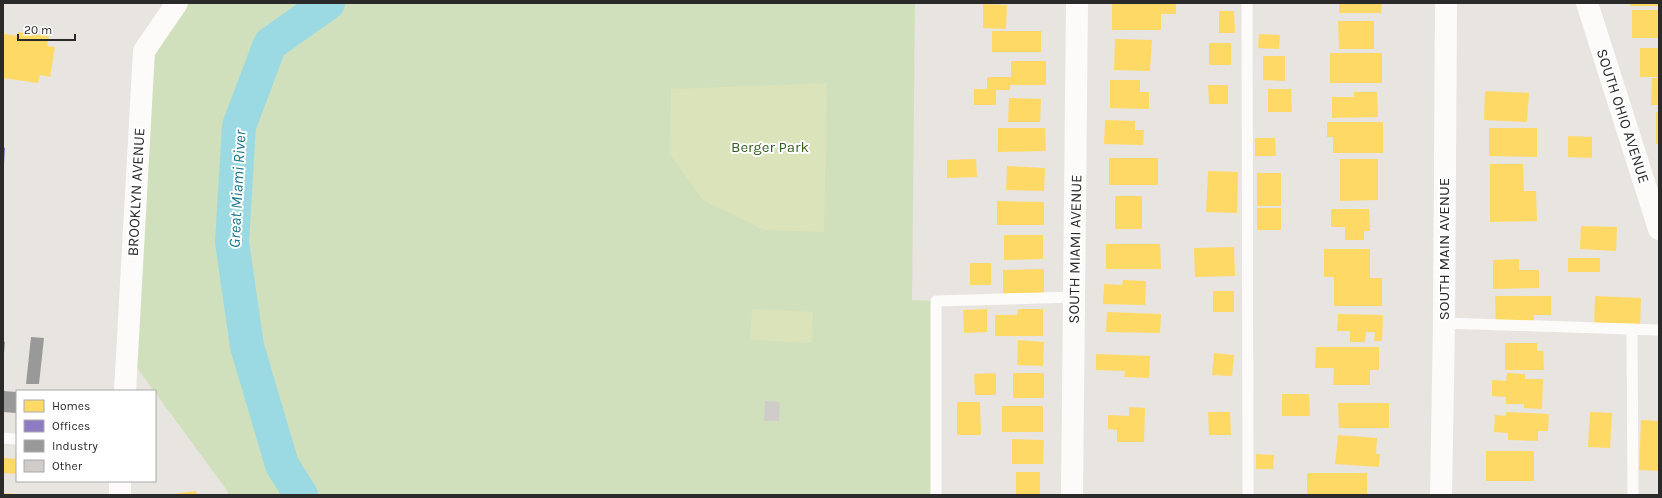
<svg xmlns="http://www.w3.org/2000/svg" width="1662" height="498" viewBox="0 0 1662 498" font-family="Karla,sans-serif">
	<rect width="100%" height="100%" fill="#e8e4e0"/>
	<path fill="#d0e0bc" d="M 177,3 L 915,3 L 912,300 L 936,301 L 936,495 L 229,495 L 226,489 L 126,353 L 144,51 Z"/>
	<path fill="#dae3ba" d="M 827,83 L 824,232 L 764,230 L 703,200 L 670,154 L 671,89 Z
		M 752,309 L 813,312 L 812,343 L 750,340 Z"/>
	<path fill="#ffd966" d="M 1112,3 L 1176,3 L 1176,14 L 1161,14 L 1161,30 L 1112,30 Z
		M 1339,3 L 1382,3 L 1381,13 L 1339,13 Z
		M 1630,3 L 1659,3 L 1659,6 L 1630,6 Z
		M 983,4 L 1007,5 L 1006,29 L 983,28 Z
		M 1632,10 L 1659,10 L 1659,38 L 1632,38 Z
		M 1219,11 L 1234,11 L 1235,33 L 1219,33 Z
		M 1338,21 L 1374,21 L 1374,49 L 1339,49 Z
		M 992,31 L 1041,31 L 1041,52 L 992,52 Z
		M 18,32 L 49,36 L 47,46 L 55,47 L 50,77 L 40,75 L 38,83 L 3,78 L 4,34 L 18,36 Z
		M 1259,34 L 1280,35 L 1279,49 L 1258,48 Z
		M 1115,39 L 1152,40 L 1150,71 L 1114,70 Z
		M 1209,43 L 1231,43 L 1231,65 L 1209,65 Z
		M 1640,48 L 1659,48 L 1659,77 L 1640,77 Z
		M 1330,53 L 1382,53 L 1382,83 L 1330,83 Z
		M 1263,56 L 1285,56 L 1285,81 L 1263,80 Z
		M 1011,61 L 1046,61 L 1046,85 L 1010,85 L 1010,90 L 996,90 L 996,105 L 974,105 L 974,89 L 987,89 L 987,77 L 1011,77 Z
		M 1652,78 L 1659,78 L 1659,105 L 1651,105 Z
		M 1110,80 L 1140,80 L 1140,92 L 1149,92 L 1149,109 L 1110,108 Z
		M 1208,85 L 1228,85 L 1228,104 L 1209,104 Z
		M 1268,89 L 1291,89 L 1292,112 L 1268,112 Z
		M 1485,91 L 1529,93 L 1527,122 L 1484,120 Z
		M 1354,92 L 1377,92 L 1378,117 L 1332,118 L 1332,97 L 1354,97 Z
		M 1009,98 L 1041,99 L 1040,122 L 1008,122 Z
		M 1656,112 L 1659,112 L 1659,144 L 1656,144 Z
		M 1105,120 L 1135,121 L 1135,130 L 1144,130 L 1143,145 L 1104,144 Z
		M 1327,122 L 1383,122 L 1383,153 L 1333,153 L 1333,137 L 1327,137 Z
		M 998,128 L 1045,128 L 1046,151 L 998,152 Z
		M 1489,128 L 1537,128 L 1537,157 L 1489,156 Z
		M 1568,136 L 1592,137 L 1592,158 L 1568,157 Z
		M 1255,138 L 1275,138 L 1276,156 L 1255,156 Z
		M 1109,158 L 1158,158 L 1158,185 L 1109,185 Z
		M 976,159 L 977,177 L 947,178 L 947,160 Z
		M 1340,159 L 1378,159 L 1378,200 L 1340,201 Z
		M 1490,164 L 1523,164 L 1524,191 L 1536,191 L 1537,221 L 1490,222 Z
		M 1007,166 L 1045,168 L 1044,191 L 1006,190 Z
		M 1208,171 L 1238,172 L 1237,213 L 1206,212 Z
		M 1257,173 L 1281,173 L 1281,206 L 1257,206 Z
		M 1115,196 L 1142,196 L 1142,229 L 1115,229 Z
		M 997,201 L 1044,202 L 1044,225 L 997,225 Z
		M 1257,208 L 1281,208 L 1281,230 L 1257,230 Z
		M 1331,209 L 1369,209 L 1370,231 L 1364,231 L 1364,240 L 1345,240 L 1345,227 L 1331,227 Z
		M 1581,226 L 1617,227 L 1616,251 L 1580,249 Z
		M 1004,235 L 1043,235 L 1043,259 L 1004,260 Z
		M 1106,244 L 1160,244 L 1161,269 L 1106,269 Z
		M 1234,247 L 1235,276 L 1195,277 L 1194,248 Z
		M 1324,249 L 1370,249 L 1370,278 L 1382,278 L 1382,306 L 1334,306 L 1334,277 L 1324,277 Z
		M 1568,258 L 1600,258 L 1600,272 L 1568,272 Z
		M 1519,259 L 1519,270 L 1539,270 L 1539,288 L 1493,289 L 1493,260 Z
		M 970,263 L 991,263 L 991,285 L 970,285 Z
		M 1044,269 L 1044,293 L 1003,294 L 1003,270 Z
		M 1123,280 L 1146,281 L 1145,305 L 1103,304 L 1104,284 L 1122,285 Z
		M 1213,291 L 1234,291 L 1234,312 L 1213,312 Z
		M 1495,296 L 1551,296 L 1551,315 L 1534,315 L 1534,329 L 1496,329 Z
		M 1595,296 L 1641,298 L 1640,328 L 1594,326 Z
		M 987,309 L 987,332 L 964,333 L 963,310 Z
		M 1018,309 L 1043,309 L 1043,336 L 995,336 L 995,315 L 1017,315 Z
		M 1107,312 L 1161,314 L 1160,333 L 1106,332 Z
		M 1338,314 L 1383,315 L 1382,341 L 1374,341 L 1375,332 L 1366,332 L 1365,342 L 1350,342 L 1350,331 L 1337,331 Z
		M 1018,340 L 1044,342 L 1043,366 L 1017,365 Z
		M 1505,343 L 1537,343 L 1537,351 L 1543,351 L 1544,370 L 1505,370 Z
		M 1316,347 L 1379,347 L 1379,370 L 1370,370 L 1370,385 L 1333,385 L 1334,368 L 1315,368 Z
		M 1214,353 L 1234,355 L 1232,376 L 1212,375 Z
		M 1096,354 L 1150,356 L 1149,378 L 1124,377 L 1125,371 L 1096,370 Z
		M 996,373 L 996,395 L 975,395 L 974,374 Z
		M 1013,373 L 1044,373 L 1044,398 L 1013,398 Z
		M 1507,373 L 1525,374 L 1525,379 L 1543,379 L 1542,409 L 1524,408 L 1524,404 L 1506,404 L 1506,397 L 1492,396 L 1492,380 L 1506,381 Z
		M 1282,394 L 1309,394 L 1310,416 L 1282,416 Z
		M 957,402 L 980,402 L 981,435 L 957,435 Z
		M 1338,403 L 1389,403 L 1389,428 L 1339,428 Z
		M 1002,406 L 1043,406 L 1043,432 L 1002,432 Z
		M 1129,407 L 1145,408 L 1144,442 L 1117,442 L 1117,430 L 1108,429 L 1108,415 L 1129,416 Z
		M 1208,412 L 1230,412 L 1231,435 L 1209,435 Z
		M 1506,412 L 1549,414 L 1548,431 L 1538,431 L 1538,441 L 1508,440 L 1508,433 L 1494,432 L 1495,415 L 1506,416 Z
		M 1590,412 L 1612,413 L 1610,448 L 1588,447 Z
		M 1641,420 L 1659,421 L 1659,471 L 1639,470 Z
		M 1338,435 L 1377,438 L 1376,454 L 1380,454 L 1379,467 L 1335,464 Z
		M 1012,439 L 1044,440 L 1043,464 L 1012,464 Z
		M 1486,451 L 1534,451 L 1534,481 L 1486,481 Z
		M 1256,454 L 1274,455 L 1273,469 L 1256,469 Z
		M 3,458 L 17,459 L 17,474 L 3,473 Z
		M 1016,472 L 1040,472 L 1040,495 L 1016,495 Z
		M 1307,473 L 1367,473 L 1367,495 L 1307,495 Z
		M 196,491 L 197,495 L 173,495 L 173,494 Z
		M 3,493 L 16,494 L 16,495 L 3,495 Z"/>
	<path fill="#8e7cc3" d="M 3,147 L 5,148 L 4,164 L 3,164 Z"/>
	<path fill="#999" d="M 31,337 L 44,338 L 39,384 L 26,384 Z
		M 3,341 L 5,342 L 4,353 L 3,353 Z
		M 3,391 L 17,392 L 17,413 L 3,412 Z"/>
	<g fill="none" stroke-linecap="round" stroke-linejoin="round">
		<path stroke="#9bdae2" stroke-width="34" d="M 301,495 L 282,465 L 247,346 L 232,242 L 239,126 L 270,44 L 328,3"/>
	</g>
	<path fill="#cfccca" d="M 765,401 L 780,402 L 779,421 L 764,421 Z"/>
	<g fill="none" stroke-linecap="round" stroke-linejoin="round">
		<path stroke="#fcfbfa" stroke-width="11" d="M 1247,3 L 1248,495
			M 1444,323 L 1659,330
			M 1632,329 L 1633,495
			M 3,438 L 17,439
			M 936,495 L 936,301 L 1074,297"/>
		<path stroke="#fcfbfa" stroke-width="22" d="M 125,391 L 144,51 L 177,3
			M 120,495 L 120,481
			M 1072,495 L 1077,3"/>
		<path stroke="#fcfbfa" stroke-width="22" d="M 1587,3 L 1659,229
			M 1441,495 L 1444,323 L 1446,3"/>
	</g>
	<g text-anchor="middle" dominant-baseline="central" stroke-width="4" stroke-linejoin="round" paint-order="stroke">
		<g font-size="15" fill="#2a2a2a" stroke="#fff">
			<text transform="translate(1623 116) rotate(72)">SOUTH OHIO AVENUE</text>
			<text transform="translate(136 192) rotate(-87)">BROOKLYN AVENUE</text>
			<text transform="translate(1075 249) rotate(-89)">SOUTH MIAMI AVENUE</text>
			<text transform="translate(1444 249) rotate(-90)">SOUTH MAIN AVENUE</text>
		</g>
		<g font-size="15" fill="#366021" stroke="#fff">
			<text x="770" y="147">Berger Park</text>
		</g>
		<g font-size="16" font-style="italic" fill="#1a768e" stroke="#fff">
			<text transform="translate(237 189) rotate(-87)">Great Miami River</text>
		</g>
	</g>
	<rect width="1662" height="498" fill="none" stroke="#2a2a2a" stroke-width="8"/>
	<rect x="16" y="390" width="140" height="92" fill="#ffffff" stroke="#aaaaaa"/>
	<rect x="24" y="400" width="20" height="12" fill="#ffd966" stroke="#aaaaaa"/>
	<text x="52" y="410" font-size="12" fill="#2a2a2a">Homes</text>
	<rect x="24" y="420" width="20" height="12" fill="#8e7cc3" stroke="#aaaaaa"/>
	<text x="52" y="430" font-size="12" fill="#2a2a2a">Offices</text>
	<rect x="24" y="440" width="20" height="12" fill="#999999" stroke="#aaaaaa"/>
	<text x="52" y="450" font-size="12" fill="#2a2a2a">Industry</text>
	<rect x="24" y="460" width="20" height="12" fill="#cfccca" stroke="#aaaaaa"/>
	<text x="52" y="470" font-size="12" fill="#2a2a2a">Other</text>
	<path d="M18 34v6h57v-6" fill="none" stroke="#2a2a2a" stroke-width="2"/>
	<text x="24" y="34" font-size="12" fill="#2a2a2a" stroke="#ffffff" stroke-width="3" paint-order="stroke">20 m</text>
</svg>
